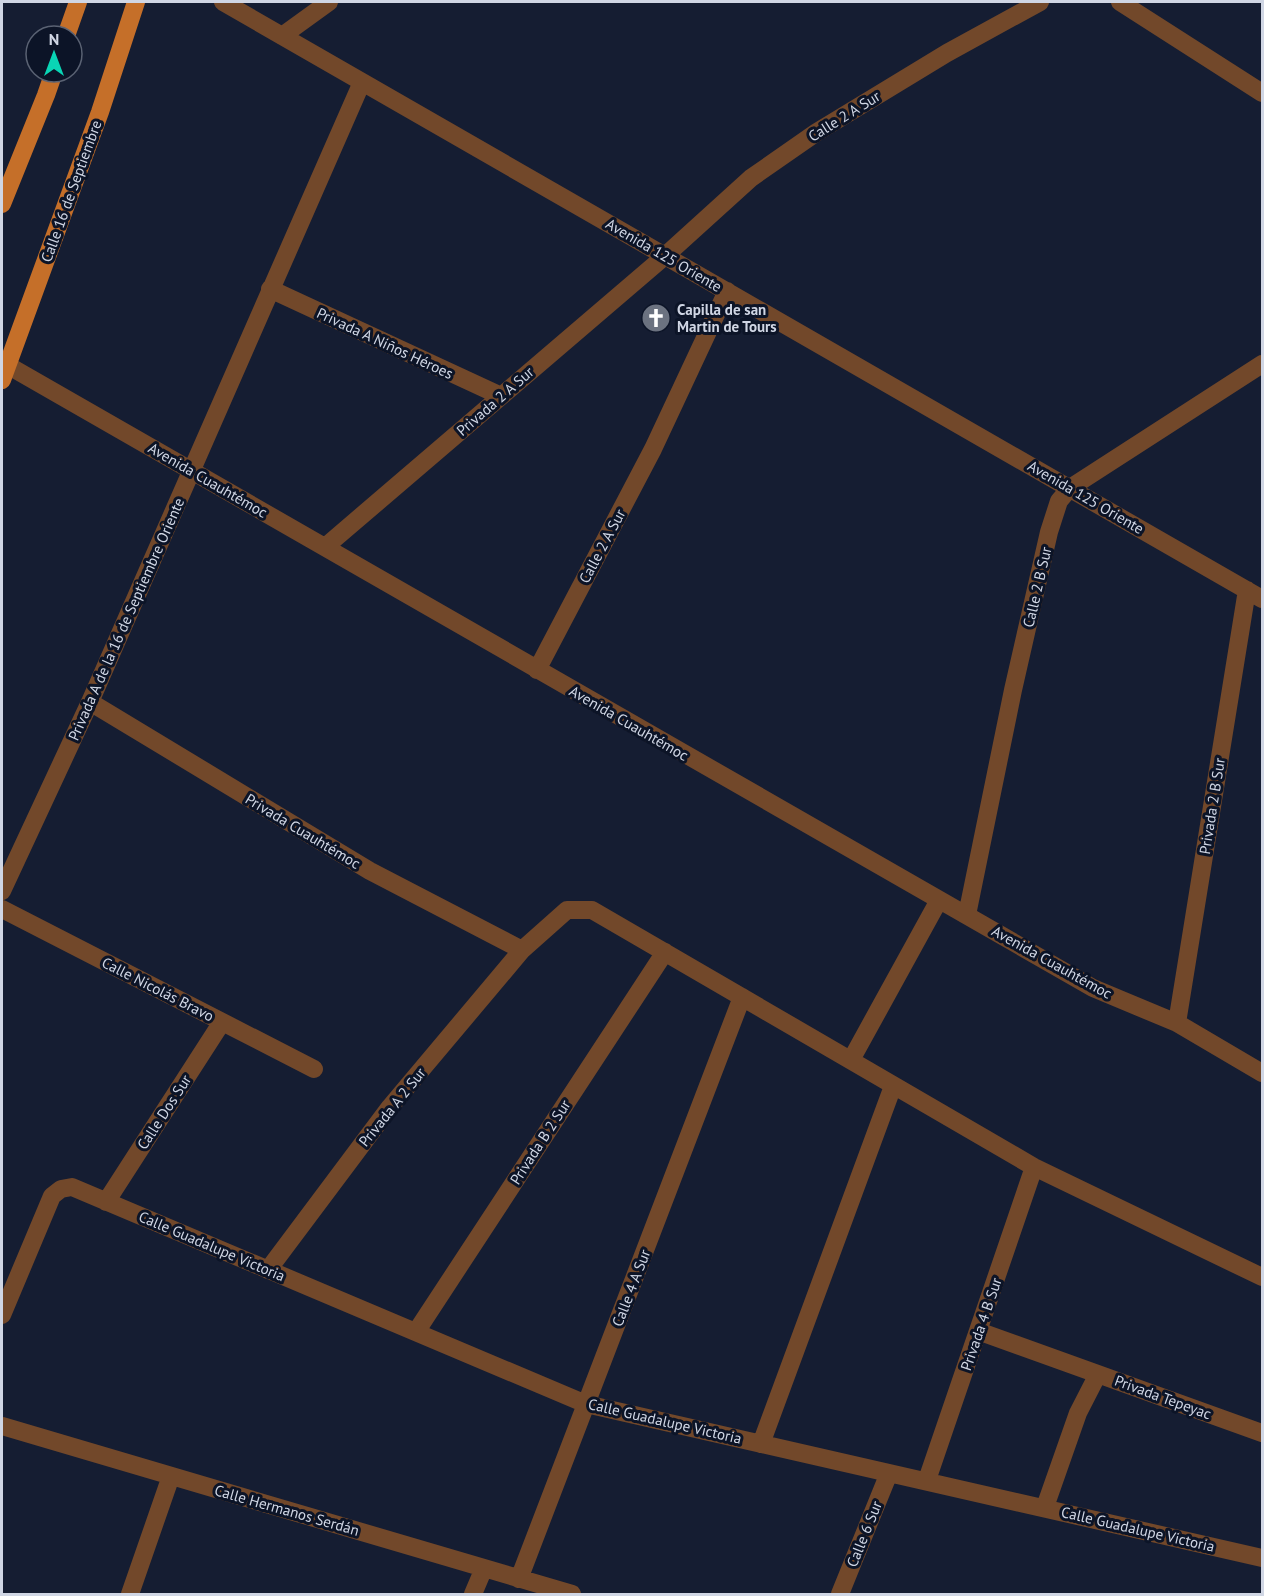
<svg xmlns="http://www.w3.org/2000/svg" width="1264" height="1596" viewBox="0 0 1264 1596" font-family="'PT Sans',sans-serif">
	<rect width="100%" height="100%" fill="#151d32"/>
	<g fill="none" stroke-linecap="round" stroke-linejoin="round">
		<path stroke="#72482a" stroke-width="18" d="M 223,2 L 1262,599
			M 1120,2 L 1262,93
			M 282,36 L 329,2
			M 270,289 L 501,396
			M 2,362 L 1093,988 L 1177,1023 L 1262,1073
			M 325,547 L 665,256 L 751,178 L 817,132 L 947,53 L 1040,2
			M 537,670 L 653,449 L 727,291
			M 90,702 L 370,871 L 522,950
			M 2,891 L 90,702 L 362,82
			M 2,909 L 314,1069
			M 967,915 L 1013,690 L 1049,532 L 1059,501 L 1070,488 L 1262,364
			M 1177,1023 L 1247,590
			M 851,1060 L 939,900
			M 106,1202 L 222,1022
			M 268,1270 L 390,1107 L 522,950 L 567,910 L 592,910 L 1034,1167 L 1262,1277
			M 2,1315 L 52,1196 L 61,1189 L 72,1187 L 586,1404 L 1262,1558
			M 978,1331 L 1262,1433
			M 416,1332 L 665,952
			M 2,1426 L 572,1594
			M 761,1444 L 893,1086
			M 927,1480 L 1034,1167
			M 1045,1507 L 1078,1413 L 1098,1374
			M 519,1579 L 742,997
			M 130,1594 L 171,1476
			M 473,1594 L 484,1568
			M 840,1594 L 889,1473"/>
		<path stroke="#c56f29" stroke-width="18" d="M 66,36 L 78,2
			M 2,204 L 46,95 L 54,72
			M 2,380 L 100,112 L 136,2"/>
	</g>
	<defs>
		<g id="church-disc" transform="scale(1.5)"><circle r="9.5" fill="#6b7280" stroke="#0c1427"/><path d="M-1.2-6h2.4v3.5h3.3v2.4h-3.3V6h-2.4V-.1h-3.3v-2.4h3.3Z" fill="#fff"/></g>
	</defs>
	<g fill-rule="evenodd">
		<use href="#church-disc" x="656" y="318"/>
	</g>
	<g text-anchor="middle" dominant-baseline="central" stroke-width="6" stroke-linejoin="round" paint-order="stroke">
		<g font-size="15" fill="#d0d6e4" stroke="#0c1427">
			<text transform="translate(844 116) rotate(-32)">Calle 2 A Sur</text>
			<text transform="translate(71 191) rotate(-70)">Calle 16 de Septiembre</text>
			<text transform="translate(664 255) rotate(30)">Avenida 125 Oriente</text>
			<text transform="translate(385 343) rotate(25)">Privada A Niños Héroes</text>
			<text transform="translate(495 401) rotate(-41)">Privada 2 A Sur</text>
			<text transform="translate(208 480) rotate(30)">Avenida Cuauhtémoc</text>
			<text transform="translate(1086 497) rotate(30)">Avenida 125 Oriente</text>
			<text transform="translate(602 546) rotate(-62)">Calle 2 A Sur</text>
			<text transform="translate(1037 587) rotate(-77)">Calle 2 B Sur</text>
			<text transform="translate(126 619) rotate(-66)">Privada A de la 16 de Septiembre Oriente</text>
			<text transform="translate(629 723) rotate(30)">Avenida Cuauhtémoc</text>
			<text transform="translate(1212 806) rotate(-81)">Privada 2 B Sur</text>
			<text transform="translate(303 831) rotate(31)">Privada Cuauhtémoc</text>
			<text transform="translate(1052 962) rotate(29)">Avenida Cuauhtémoc</text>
			<text transform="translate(158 989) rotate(27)">Calle Nicolás Bravo</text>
			<text transform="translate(392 1107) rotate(-51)">Privada A 2 Sur</text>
			<text transform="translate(164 1112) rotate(-57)">Calle Dos Sur</text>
			<text transform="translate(540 1142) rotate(-57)">Privada B 2 Sur</text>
			<text transform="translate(212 1246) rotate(23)">Calle Guadalupe Victoria</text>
			<text transform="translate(631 1288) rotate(-69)">Calle 4 A Sur</text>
			<text transform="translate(981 1324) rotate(-71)">Privada 4 B Sur</text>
			<text transform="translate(1163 1397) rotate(20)">Privada Tepeyac</text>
			<text transform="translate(665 1421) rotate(13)">Calle Guadalupe Victoria</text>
			<text transform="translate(287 1510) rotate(16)">Calle Hermanos Serdán</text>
			<text transform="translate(1138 1529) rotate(13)">Calle Guadalupe Victoria</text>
			<text transform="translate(864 1534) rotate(-68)">Calle 6 Sur</text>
		</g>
		<g font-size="15" font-weight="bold" fill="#d0d6e4" stroke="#0c1427" text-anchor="start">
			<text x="677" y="309">Capilla de san<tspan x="677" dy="17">Martin de Tours</tspan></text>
		</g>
	</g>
	<rect width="1264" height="1596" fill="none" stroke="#d0d6e4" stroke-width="6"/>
	<g transform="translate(54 54)"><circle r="28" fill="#0c1427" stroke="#5a6273" stroke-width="1.5"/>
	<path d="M0-4.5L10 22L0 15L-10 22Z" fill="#09d5b5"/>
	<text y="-9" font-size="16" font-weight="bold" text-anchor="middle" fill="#d0d6e4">N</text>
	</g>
</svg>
